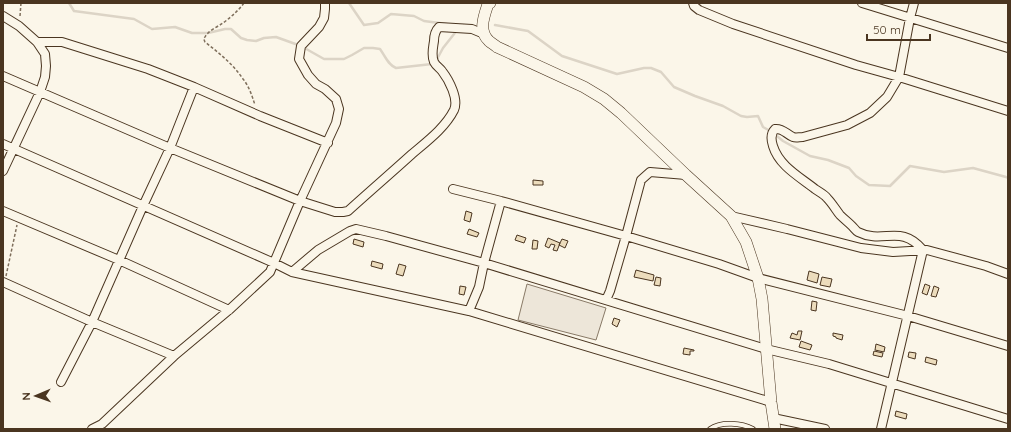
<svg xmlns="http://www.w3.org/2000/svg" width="1011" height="432" viewBox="0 0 1011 432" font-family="Quicksand,sans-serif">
	<rect width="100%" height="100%" fill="#fbf6e9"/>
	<path fill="#ede6d9" stroke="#887966" d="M 527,284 L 606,308 L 596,340 L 518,320 Z"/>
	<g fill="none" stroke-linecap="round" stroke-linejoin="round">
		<path stroke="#dcd4c6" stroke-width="2.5" d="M 69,3 L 74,11 L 134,19 L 152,29 L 175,27 L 192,33 L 208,33 L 225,29 L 231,29 L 241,38 L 247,40 L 256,41 L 264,38 L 276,37 L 301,46 L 324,59 L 344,59 L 352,55 L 364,48 L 373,48 L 380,49 C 385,56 388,65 396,68 L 432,64
			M 349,3 L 364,25 L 378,23 L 391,14 L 414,16 L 424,21 L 447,24
			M 495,25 L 528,31 L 562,56 L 617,74 L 644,68 L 651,68 L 661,72 L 674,87 L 695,96 L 723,106 L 741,116 L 747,117 L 758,116 L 763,127 L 772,132 L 783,141 L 810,156 L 828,160 L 849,168 L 856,176 L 869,185 L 890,186 L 910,166 L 944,172 L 973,168 L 1006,177 L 1008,178
			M 436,61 L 443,48 L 458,29"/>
	</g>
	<path fill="#ecdcbc" stroke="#4a3520" d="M 533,180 L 543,181 L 543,185 L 533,185 Z
		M 466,211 L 472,213 L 470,222 L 464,220 Z
		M 469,229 L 479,233 L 477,237 L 467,234 Z
		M 517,235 L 526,238 L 524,243 L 515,240 Z
		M 548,238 L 560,243 L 557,251 L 553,250 L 555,245 L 551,244 L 549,248 L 545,246 Z
		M 354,239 L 364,242 L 363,247 L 353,244 Z
		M 562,239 L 568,241 L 565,248 L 559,245 Z
		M 533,240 L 538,241 L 537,249 L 532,249 Z
		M 372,261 L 383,264 L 382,269 L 371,266 Z
		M 399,264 L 406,266 L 403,276 L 396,274 Z
		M 636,270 L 654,275 L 653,281 L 634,277 Z
		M 809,271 L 819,274 L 817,283 L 807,280 Z
		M 656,277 L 661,278 L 660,286 L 654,285 Z
		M 822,277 L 832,279 L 830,287 L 820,285 Z
		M 925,284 L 930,286 L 927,295 L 922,293 Z
		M 460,286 L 466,287 L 464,295 L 459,294 Z
		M 934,286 L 939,288 L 936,297 L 931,296 Z
		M 812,301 L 817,302 L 816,311 L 811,310 Z
		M 614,318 L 620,320 L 617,327 L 612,324 Z
		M 798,331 L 802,331 L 800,340 L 790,338 L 792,333 L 797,335 Z
		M 833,333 L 843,335 L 842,340 L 836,338 L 836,337 L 833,336 Z
		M 801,341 L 812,345 L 810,350 L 799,347 Z
		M 876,344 L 885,347 L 884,352 L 875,350 Z
		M 684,348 L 694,350 L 694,351 L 690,351 L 690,355 L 683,354 Z
		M 874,351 L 883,353 L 882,357 L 873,355 Z
		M 909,352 L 916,353 L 915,359 L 908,357 Z
		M 926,357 L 937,360 L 936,365 L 925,362 Z
		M 896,411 L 907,414 L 906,419 L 895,416 Z"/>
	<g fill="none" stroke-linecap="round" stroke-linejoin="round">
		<g stroke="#4a3520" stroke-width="5.5">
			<path id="service" d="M 710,429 C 721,421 742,423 753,429"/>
		</g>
		<g stroke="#4a3520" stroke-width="10">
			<path id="minor" d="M 693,3 L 694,6 L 699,10 L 733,24 L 856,65 L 899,77 L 1008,111
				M 862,3 L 1008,48
				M 914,3 L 910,18 L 899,77 L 887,97 L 870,113 L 847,125 L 803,137 C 799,137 796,138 793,137 C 786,134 783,128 775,129 C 770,134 771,140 773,146 C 779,166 800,177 815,189 C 819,192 824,194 827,198 C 832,203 836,210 840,215 C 844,219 848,222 852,226 C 854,228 856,231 858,232 C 884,245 900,223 923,250
				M 3,16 L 19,26 L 37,42 L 45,54 L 46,66 L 45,77 L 40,92 L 3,171
				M 37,42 L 62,42 L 148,69 L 194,87 L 260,116 L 328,143
				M 3,76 L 170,148 L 300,201 L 335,212 L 343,212 L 348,211 C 369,192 391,173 412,154 C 426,142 445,128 454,110 C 459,99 449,80 442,71 C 440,68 436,66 434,62 C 431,55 433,48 434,41 C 434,36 435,31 439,27 L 472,29 L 484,34
				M 3,144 L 274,263 L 292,272 L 469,311 L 771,402
				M 453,189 L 501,201 L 626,236 L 719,264 L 758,278 L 908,316 L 1008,346
				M 3,211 L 119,260 L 229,310
				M 731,216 L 787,229 L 861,248 L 893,252 L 927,250 L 986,266 L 1008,274
				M 292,272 L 318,250 L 350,231 L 356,229 L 386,236 L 484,263 L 766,349 L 829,364 L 1008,419
				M 3,282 L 92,322 L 174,356
				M 606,300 L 610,291 L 626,236 L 641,180 L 650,172 L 686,175
				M 469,311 L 479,287 L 484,263 L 501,201
				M 61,382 L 92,322 L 143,206 L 170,148 L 194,87
				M 773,418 L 825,429
				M 92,429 L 102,424 L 174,356 L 229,310 L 270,272 L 300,201 L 336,123 L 339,109 L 336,99 L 325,89 L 316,84 L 308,75 L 299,59 L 301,46 L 319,27 L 324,18 L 325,9 L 325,3
				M 881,429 L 923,250"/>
		</g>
		<g stroke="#4a3520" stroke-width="12">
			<path id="secondary" d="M 490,3 L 488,4 C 484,16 478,31 489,41 C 491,43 495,45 497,47 L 584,87 L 604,99 L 621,113 L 686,175 L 731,216 L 746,242 L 758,278 L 762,299 L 771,402 L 775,429"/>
		</g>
		<path stroke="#7f6f5c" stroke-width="1.5" stroke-dasharray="3 2" stroke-linecap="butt" d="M 244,3 C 238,11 231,17 223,23 C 217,27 208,31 205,37 C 203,39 204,39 205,42 C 219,53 233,64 243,79 C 249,86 252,96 255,105
			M 20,16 L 21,3
			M 6,276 L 17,225"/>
		<use href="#service" stroke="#fbf6e9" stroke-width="4"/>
		<use href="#minor" stroke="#fbf6e9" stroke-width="8"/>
		<use href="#secondary" stroke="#fbf6e9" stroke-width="11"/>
	</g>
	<rect width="1011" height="432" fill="none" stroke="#4a3520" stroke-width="8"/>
	<g transform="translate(36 396) rotate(268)" stroke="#fbf6e9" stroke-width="3" paint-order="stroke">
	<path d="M0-3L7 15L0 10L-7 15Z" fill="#4a3520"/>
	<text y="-6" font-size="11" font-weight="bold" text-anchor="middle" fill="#4a3520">N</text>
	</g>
	<path d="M867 34v6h63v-6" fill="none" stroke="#4a3520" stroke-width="2"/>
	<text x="873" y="34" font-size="12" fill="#4a3520" stroke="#fbf6e9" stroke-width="3" paint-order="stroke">50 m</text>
</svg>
